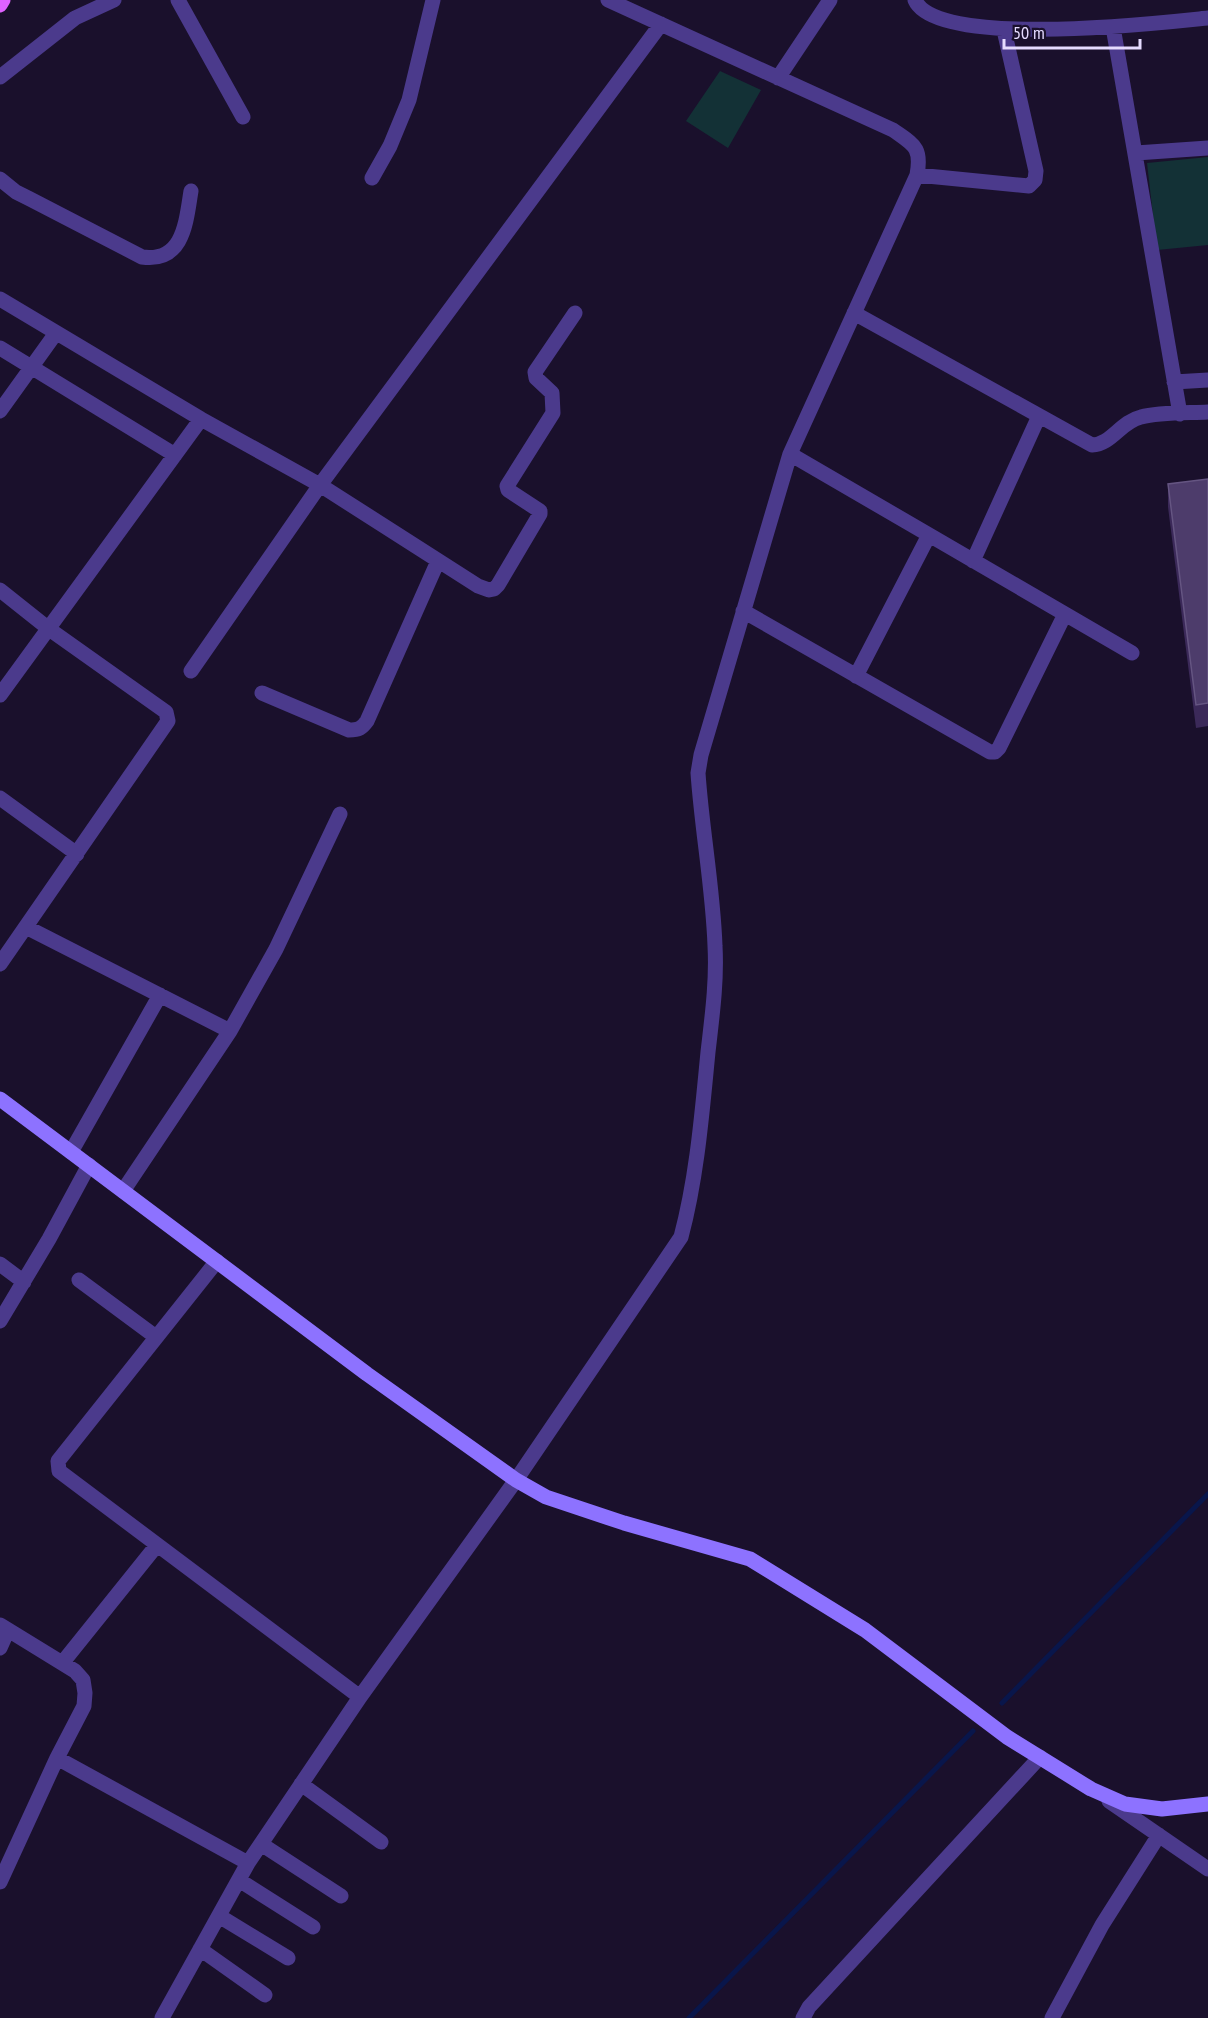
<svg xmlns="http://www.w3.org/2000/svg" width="1208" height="2018" viewBox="0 0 1208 2018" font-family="'PT Sans Narrow',sans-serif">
	<rect width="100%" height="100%" fill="#1a102c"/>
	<path fill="#133136" d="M 720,71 L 761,90 L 728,148 L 686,121 Z
		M 1208,157 L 1208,245 L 1157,250 L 1147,163 Z"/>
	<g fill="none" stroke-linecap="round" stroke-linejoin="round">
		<path stroke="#09164b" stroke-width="5" d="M 1002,1703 L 1208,1494
			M 689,2018 L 973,1731"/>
		<path stroke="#4b3a8c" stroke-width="15" d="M 178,0 L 243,117
			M 915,0 C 936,49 1159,23 1208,18
			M 1113,27 L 1180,414
			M 0,77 L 75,18 L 114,0
			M 778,78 L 830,0
			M 1136,153 L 1208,148
			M 917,175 L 1029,186 L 1035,180 L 1036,171 L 1004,30
			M 372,178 L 390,146 L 409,100 L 433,0
			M 0,179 L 16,192 L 30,199 L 142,257 C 184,263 186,221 191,191
			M 0,299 L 201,419 L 320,485 L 478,586 L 489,590 L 494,589 L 498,585 L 540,514 L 540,511 L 508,490 L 507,486 L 553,413 L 552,393 L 536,378 L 535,372 L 575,313
			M 854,313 L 1092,445 C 1112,444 1120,422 1141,417 C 1159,412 1188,413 1208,412
			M 0,348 L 175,455
			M 1174,382 L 1208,380
			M 0,411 L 56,333
			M 790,454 L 1132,653
			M 973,561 L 1039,416
			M 0,590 L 49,629 L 166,712 L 168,721 L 0,964
			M 743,611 L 990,752 L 995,752 L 999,748 L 1065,614
			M 191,671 L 320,485 L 661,24
			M 856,676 L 929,535
			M 262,693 L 349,730 C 359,730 362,728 367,721 L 438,561
			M 0,695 L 201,419
			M 0,798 L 77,854
			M 26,927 L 230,1031
			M 71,1152 L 160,995
			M 123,1191 L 230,1031 L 276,949 L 340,814
			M 217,1261 L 58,1461 L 59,1471 L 360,1697
			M 0,1264 L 24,1282
			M 79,1280 L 156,1337
			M 0,1321 L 49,1239 L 89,1165
			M 0,1625 L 75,1671 L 83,1680 L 85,1693 L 84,1706 L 57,1758 L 0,1882
			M 0,1648 L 8,1630
			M 63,1662 L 157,1545
			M 57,1758 L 248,1863
			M 301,1784 L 381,1842
			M 1109,1801 L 1208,1869
			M 261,1844 L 341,1896
			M 239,1880 L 313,1927
			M 219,1916 L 288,1958
			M 200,1949 L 265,1995
			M 162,2018 L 248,1863 L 360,1697 L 516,1480 L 681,1237 C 697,1177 702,1113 708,1052 C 712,1017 717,981 715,946 C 713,888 702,831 698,773 L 701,755 L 790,454 L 917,175 C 922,147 914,145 893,130 L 608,0
			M 803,2018 L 809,2007 L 1040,1757
			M 1052,2018 L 1102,1925 L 1159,1835"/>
		<path stroke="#8d72ff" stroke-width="15" d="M 0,1099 L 367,1374 L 516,1480 L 546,1497 L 624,1523 L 750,1559 L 865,1630 L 1007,1737 L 1091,1789 L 1125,1804 L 1162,1809 L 1208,1804"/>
		<path stroke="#df62ff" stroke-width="15" d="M 0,5 L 3,0"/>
	</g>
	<path fill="#3b2959" d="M 1208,479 L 1208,726 L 1196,728 L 1168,507 L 1168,484 Z"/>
	<path fill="#4d3c6b" stroke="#655582" stroke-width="1.5" d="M 1208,479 L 1208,703 L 1196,705 L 1168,484 Z"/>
	<path d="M1004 39v9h136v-9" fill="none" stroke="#e5dbff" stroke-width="3"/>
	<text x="1013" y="39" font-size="18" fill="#e5dbff" stroke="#1a102c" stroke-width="4.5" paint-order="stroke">50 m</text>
</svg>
